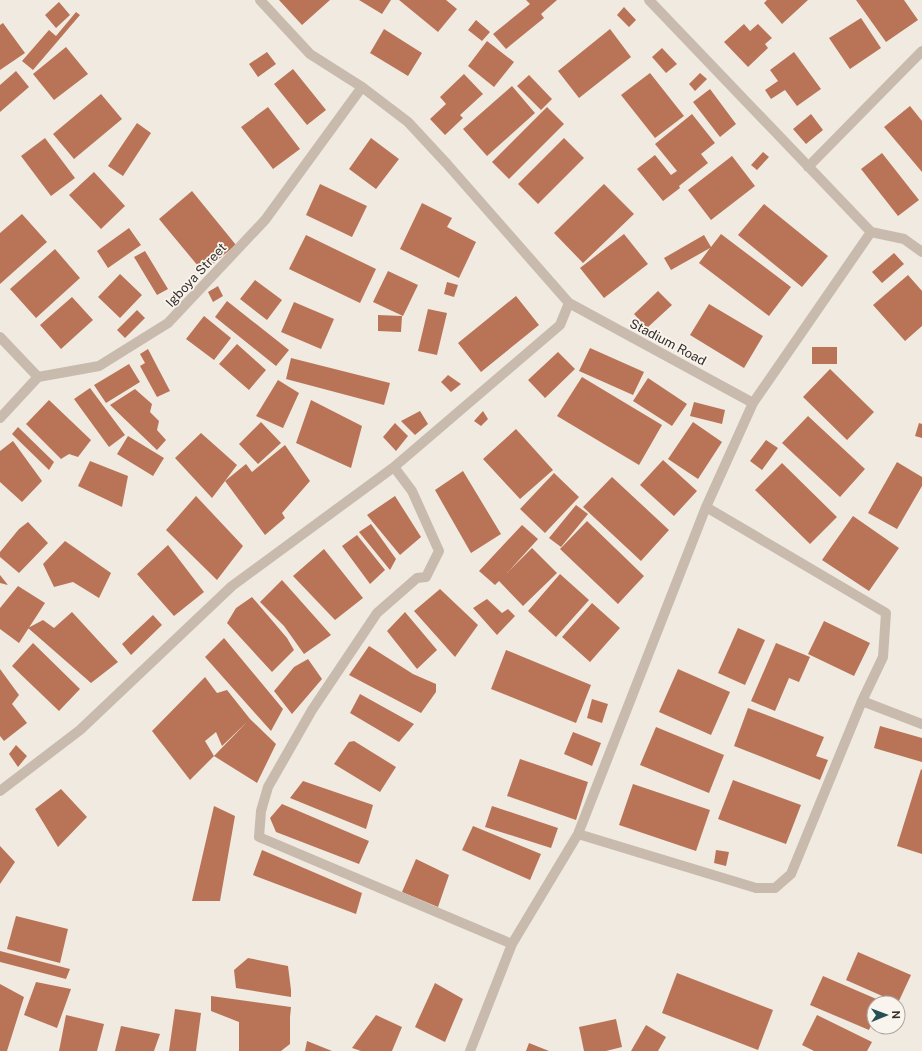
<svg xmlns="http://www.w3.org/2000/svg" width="922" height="1051" viewBox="0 0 922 1051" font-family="'Public Sans',sans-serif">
	<rect width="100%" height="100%" fill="#f1eae1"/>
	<path fill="#b97457" d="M 279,0 L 330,0 L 302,25 Z
		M 359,0 L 391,0 L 382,14 Z
		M 399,0 L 446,0 L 457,9 L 438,32 Z
		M 526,0 L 557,0 L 541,14 L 544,18 L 506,49 L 493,34 L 530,4 Z
		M 767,0 L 808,0 L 782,24 L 764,3 Z
		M 856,0 L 904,0 L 918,20 L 886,42 Z
		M 59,2 L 70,15 L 56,28 L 45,15 Z
		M 624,7 L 636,20 L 629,27 L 617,15 Z
		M 76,12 L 80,15 L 33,70 L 22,61 L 49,30 L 56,36 Z
		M 861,18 L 881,48 L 850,69 L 829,38 Z
		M 476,20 L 490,32 L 482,41 L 468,30 Z
		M 3,23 L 25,53 L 0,70 L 0,25 Z
		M 744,24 L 750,31 L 758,24 L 772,38 L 765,44 L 768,48 L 748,67 L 724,42 Z
		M 384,29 L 422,53 L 408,76 L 370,53 Z
		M 610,29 L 631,57 L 579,98 L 558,71 Z
		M 487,41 L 514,62 L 494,87 L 468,66 Z
		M 66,47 L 88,74 L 54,100 L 33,74 Z
		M 662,48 L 677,64 L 666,73 L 652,57 Z
		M 267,52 L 276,64 L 258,77 L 249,64 Z
		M 794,52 L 821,89 L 797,106 L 785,90 L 771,99 L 765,90 L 778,81 L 770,70 Z
		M 293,69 L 326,110 L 307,125 L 274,84 Z
		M 16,71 L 29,87 L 0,112 L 0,85 Z
		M 650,73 L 684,116 L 655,138 L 621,95 Z
		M 700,73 L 707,79 L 695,91 L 689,84 Z
		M 464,74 L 483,94 L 460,115 L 463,118 L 445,135 L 430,119 L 446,104 L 440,97 Z
		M 529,75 L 552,99 L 541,110 L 517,86 Z
		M 512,86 L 535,113 L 487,156 L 463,129 Z
		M 710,89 L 736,124 L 720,137 L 693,102 Z
		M 101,94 L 122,119 L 74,159 L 53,134 Z
		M 910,106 L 922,121 L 922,172 L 884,127 Z
		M 268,107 L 300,149 L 273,169 L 241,127 Z
		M 547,107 L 564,124 L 509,179 L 492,162 Z
		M 692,114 L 715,143 L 701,154 L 708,163 L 679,186 L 680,188 L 663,201 L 637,169 L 655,155 L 671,175 L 677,171 L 655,144 Z
		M 811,114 L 823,130 L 806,144 L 793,129 Z
		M 137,123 L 151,133 L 123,176 L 108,166 Z
		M 45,138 L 75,178 L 51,196 L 21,156 Z
		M 371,138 L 399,159 L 376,189 L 349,169 Z
		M 564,138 L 584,158 L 538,204 L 518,184 Z
		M 763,152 L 769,157 L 757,170 L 751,165 Z
		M 882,153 L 919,200 L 898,216 L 861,169 Z
		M 732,156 L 755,186 L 711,220 L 688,190 Z
		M 94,172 L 125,206 L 101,229 L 69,195 Z
		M 320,184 L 367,206 L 352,237 L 306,215 Z
		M 604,184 L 634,214 L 583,263 L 554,233 Z
		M 192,191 L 236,245 L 203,272 L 159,219 Z
		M 422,203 L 452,218 L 447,227 L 476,242 L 459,278 L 400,249 Z
		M 764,204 L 828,256 L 802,287 L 738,235 Z
		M 22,214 L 47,242 L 0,284 L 0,233 Z
		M 129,228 L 141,245 L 108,268 L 97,251 Z
		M 624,234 L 648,264 L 604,298 L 580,268 Z
		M 721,234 L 791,287 L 769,316 L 699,263 L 710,248 L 671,270 L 664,258 L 704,235 L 711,247 Z
		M 306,235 L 376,269 L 360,303 L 289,269 Z
		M 55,249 L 80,278 L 36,318 L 10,289 Z
		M 145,251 L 168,289 L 157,295 L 134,257 Z
		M 894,253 L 904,264 L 882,283 L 872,272 Z
		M 388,271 L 418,285 L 403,316 L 373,302 Z
		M 120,274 L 142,295 L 120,318 L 98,297 Z
		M 908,275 L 922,291 L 922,326 L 905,341 L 873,305 Z
		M 255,280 L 282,300 L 267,320 L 240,299 Z
		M 447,282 L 458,285 L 454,297 L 444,294 Z
		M 218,286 L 223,296 L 213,302 L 208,292 Z
		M 658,291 L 672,305 L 647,328 L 634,314 Z
		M 516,296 L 539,325 L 481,372 L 458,343 Z
		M 72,297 L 93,320 L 61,349 L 40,325 Z
		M 227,301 L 289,350 L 276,366 L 215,317 Z
		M 294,302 L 334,319 L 321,349 L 281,332 Z
		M 709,304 L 763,336 L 744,368 L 690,335 Z
		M 428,309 L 447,313 L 437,355 L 418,351 Z
		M 137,310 L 145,318 L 125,338 L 117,330 Z
		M 378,315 L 402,316 L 401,332 L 378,331 Z
		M 204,316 L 231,338 L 214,360 L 186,339 Z
		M 237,344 L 266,370 L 249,390 L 219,364 Z
		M 812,347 L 837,347 L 837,364 L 812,364 Z
		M 590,348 L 644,372 L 633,395 L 579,371 Z
		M 148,349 L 170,391 L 157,397 L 140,366 L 145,363 L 140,354 Z
		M 558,352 L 575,369 L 545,398 L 528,380 Z
		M 291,358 L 390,383 L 384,405 L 286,379 Z
		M 129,364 L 140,382 L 106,403 L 94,385 Z
		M 830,369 L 874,412 L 847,440 L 803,397 Z
		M 448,375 L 461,384 L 451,392 L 441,382 Z
		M 582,377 L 662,425 L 639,465 L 557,416 Z
		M 648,378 L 687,404 L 672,426 L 633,401 Z
		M 278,380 L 299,393 L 283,428 L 256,416 Z
		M 90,388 L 125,435 L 109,447 L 74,399 Z
		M 135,389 L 152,404 L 150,412 L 159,421 L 157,430 L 166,440 L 157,450 L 110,405 Z
		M 49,400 L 91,440 L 78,457 L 69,454 L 61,459 L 26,424 Z
		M 311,400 L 362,426 L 351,468 L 296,443 Z
		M 694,402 L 725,410 L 722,424 L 690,416 Z
		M 420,411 L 428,424 L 415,435 L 401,421 Z
		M 483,411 L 488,419 L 481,426 L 474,421 Z
		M 808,416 L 865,469 L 840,497 L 782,443 Z
		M 261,422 L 281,443 L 258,464 L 239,444 Z
		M 693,422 L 722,442 L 698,479 L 668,459 Z
		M 395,423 L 408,436 L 396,451 L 383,437 Z
		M 919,423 L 922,424 L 922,438 L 915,436 Z
		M 18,427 L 54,462 L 49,470 L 12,434 Z
		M 516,429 L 553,470 L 520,499 L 483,459 Z
		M 201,433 L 237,465 L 225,481 L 246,464 L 252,472 L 285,445 L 310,481 L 282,513 L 285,518 L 265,535 L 225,481 L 212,498 L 175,458 Z
		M 128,436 L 164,458 L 153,476 L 117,454 Z
		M 766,440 L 778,448 L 762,470 L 750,461 Z
		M 13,441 L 42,481 L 22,502 L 0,482 L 0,451 Z
		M 663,460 L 697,491 L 674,516 L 640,485 Z
		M 90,461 L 128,476 L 122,507 L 78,486 Z
		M 897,462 L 922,477 L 922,486 L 897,529 L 868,513 Z
		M 782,463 L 837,517 L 810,544 L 755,490 Z
		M 463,471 L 501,534 L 471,553 L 435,490 Z
		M 554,473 L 579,497 L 545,533 L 520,509 Z
		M 612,477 L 669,530 L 641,561 L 583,507 Z
		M 196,496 L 243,546 L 217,580 L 166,530 Z
		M 395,496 L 421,537 L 400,555 L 367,515 Z
		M 576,505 L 588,514 L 561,547 L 549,538 Z
		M 853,516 L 899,548 L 869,591 L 822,560 Z
		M 587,521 L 644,576 L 618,604 L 560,549 Z
		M 28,522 L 48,543 L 19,573 L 0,557 L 0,552 L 19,529 Z
		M 371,524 L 396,559 L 390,570 L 359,532 Z
		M 522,525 L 538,539 L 507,573 L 532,548 L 557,573 L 523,606 L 499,581 L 495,585 L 479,571 Z
		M 357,535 L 385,570 L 370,584 L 342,546 Z
		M 65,541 L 111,573 L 99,598 L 73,582 L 54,587 L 43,564 Z
		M 168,545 L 204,592 L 174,616 L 137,574 Z
		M 324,549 L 363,598 L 335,620 L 293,576 Z
		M 560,574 L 589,600 L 556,637 L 528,611 Z
		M 0,575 L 8,585 L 0,583 Z
		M 282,580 L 331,635 L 304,654 L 284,626 L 260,602 Z
		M 18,586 L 45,603 L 19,643 L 0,629 L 0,608 Z
		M 440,589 L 478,625 L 455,657 L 414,611 Z
		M 252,597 L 287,638 L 294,650 L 272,672 L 227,623 L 236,608 Z
		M 487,599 L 502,613 L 508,609 L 515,616 L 497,635 L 473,608 Z
		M 592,603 L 620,628 L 590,662 L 562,637 Z
		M 72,612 L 118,662 L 91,683 L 28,628 L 43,620 L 54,628 Z
		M 405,612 L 437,650 L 417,669 L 387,631 Z
		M 153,615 L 162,625 L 131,655 L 122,644 Z
		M 824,621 L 870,643 L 854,676 L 808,654 Z
		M 738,628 L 765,640 L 745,685 L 718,673 Z
		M 224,638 L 283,709 L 271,731 L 205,657 Z
		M 33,643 L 80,689 L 59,711 L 12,666 Z
		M 776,643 L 810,657 L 799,682 L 789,678 L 775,711 L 751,701 Z
		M 369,646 L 413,674 L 436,684 L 436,692 L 421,713 L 349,675 Z
		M 506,650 L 591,685 L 576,723 L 491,689 Z
		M 308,659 L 322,679 L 292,714 L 274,691 L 294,667 Z
		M 0,669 L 19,695 L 12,704 L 27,723 L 4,741 L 0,736 Z
		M 678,669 L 730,692 L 711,735 L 659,712 Z
		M 205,677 L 217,693 L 227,690 L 250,719 L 276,744 L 257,783 L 214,756 L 247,722 L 222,746 L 216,732 L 205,741 L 214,756 L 190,780 L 152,731 Z
		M 360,694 L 414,724 L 399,742 L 350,713 Z
		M 592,699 L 608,704 L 602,723 L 587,718 Z
		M 748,708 L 824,737 L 816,756 L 828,760 L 820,780 L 734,746 Z
		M 880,726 L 922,738 L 922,762 L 874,748 Z
		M 656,727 L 724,755 L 709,793 L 640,765 Z
		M 573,732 L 601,743 L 592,766 L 564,754 Z
		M 354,741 L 396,767 L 380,792 L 334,764 L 349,742 Z
		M 16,745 L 27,756 L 18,767 L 9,754 Z
		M 520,759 L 588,782 L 576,820 L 507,796 Z
		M 921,769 L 922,770 L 922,854 L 897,846 Z
		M 733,780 L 801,805 L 786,844 L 718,819 Z
		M 303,781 L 373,805 L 366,829 L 290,798 Z
		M 633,784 L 710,810 L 696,851 L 619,825 Z
		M 61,789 L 87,817 L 58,847 L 35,809 Z
		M 282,804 L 369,841 L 359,864 L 276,832 L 270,818 Z
		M 214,806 L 235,816 L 220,901 L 192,901 Z
		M 492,806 L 558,828 L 551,848 L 485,827 Z
		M 473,826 L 541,854 L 530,880 L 462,850 Z
		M 0,846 L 15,862 L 0,884 Z
		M 262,850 L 362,893 L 356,914 L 253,875 Z
		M 716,850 L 729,852 L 726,866 L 714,863 Z
		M 416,859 L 449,875 L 438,907 L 402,892 Z
		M 16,916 L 68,929 L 60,963 L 7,949 Z
		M 0,951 L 70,969 L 66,979 L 0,962 Z
		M 858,952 L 911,975 L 898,1003 L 846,980 Z
		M 248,958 L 288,966 L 291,990 L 291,997 L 236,988 L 234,970 Z
		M 677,973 L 773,1010 L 758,1050 L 662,1013 Z
		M 823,976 L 881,1001 L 880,1003 L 874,1003 L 874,1018 L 869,1030 L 810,1005 Z
		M 36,982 L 71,989 L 57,1028 L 24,1015 Z
		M 435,983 L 463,999 L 445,1042 L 415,1027 Z
		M 0,984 L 24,997 L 7,1051 L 0,1051 Z
		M 211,996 L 291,1007 L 290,1017 L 290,1044 L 281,1051 L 239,1051 L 239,1022 L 211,1011 Z
		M 175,1009 L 201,1013 L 196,1051 L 169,1051 Z
		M 66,1015 L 104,1024 L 97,1051 L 59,1051 Z
		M 376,1015 L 402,1027 L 392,1051 L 361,1051 L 352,1048 Z
		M 817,1015 L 872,1042 L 867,1051 L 814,1051 L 802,1045 Z
		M 616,1019 L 622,1047 L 606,1051 L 584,1051 L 579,1027 Z
		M 646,1025 L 666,1037 L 658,1051 L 631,1051 Z
		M 121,1026 L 160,1034 L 154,1051 L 115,1051 Z
		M 307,1041 L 332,1051 L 305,1051 Z
		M 529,1043 L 549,1051 L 526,1051 Z"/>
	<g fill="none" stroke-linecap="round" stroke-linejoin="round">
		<path stroke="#c8bbae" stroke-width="10" d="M 260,0 L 310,54 L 362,87 L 408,122 L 447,164 L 569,303 L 753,403
			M 649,0 L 871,232 L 904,239 L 922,252
			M 808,167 L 922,51
			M 0,337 L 38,377
			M 0,418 L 38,377 L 99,366 L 168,323 L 265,220 L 362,87
			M 394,467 L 412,491 L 439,551 L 426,577 L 417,578 L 377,613 L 312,710 L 268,787 L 261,811 L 259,837 L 512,944
			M 862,701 L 922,724
			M 0,791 L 80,730 L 232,586 L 394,467 L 560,325 L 569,303
			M 578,834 L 756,888 L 775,888 L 791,874 L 862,701 L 883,657 L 886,613 L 706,507
			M 470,1051 L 512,944 L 578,834 L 706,507 L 753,403 L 871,232"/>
	</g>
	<g text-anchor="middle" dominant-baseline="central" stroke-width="3.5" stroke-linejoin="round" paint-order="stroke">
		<g font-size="13" fill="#37302b" stroke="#f9f4ed">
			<text transform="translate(196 275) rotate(-47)">Igboya Street</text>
			<text transform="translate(668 342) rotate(28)">Stadium Road</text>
		</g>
	</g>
	<g transform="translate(886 1015) rotate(89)"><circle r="19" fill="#f9f4ed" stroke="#aba69f"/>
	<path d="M0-3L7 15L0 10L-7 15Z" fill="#254f54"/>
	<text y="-6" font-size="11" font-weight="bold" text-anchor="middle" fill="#37302b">N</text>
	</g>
</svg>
